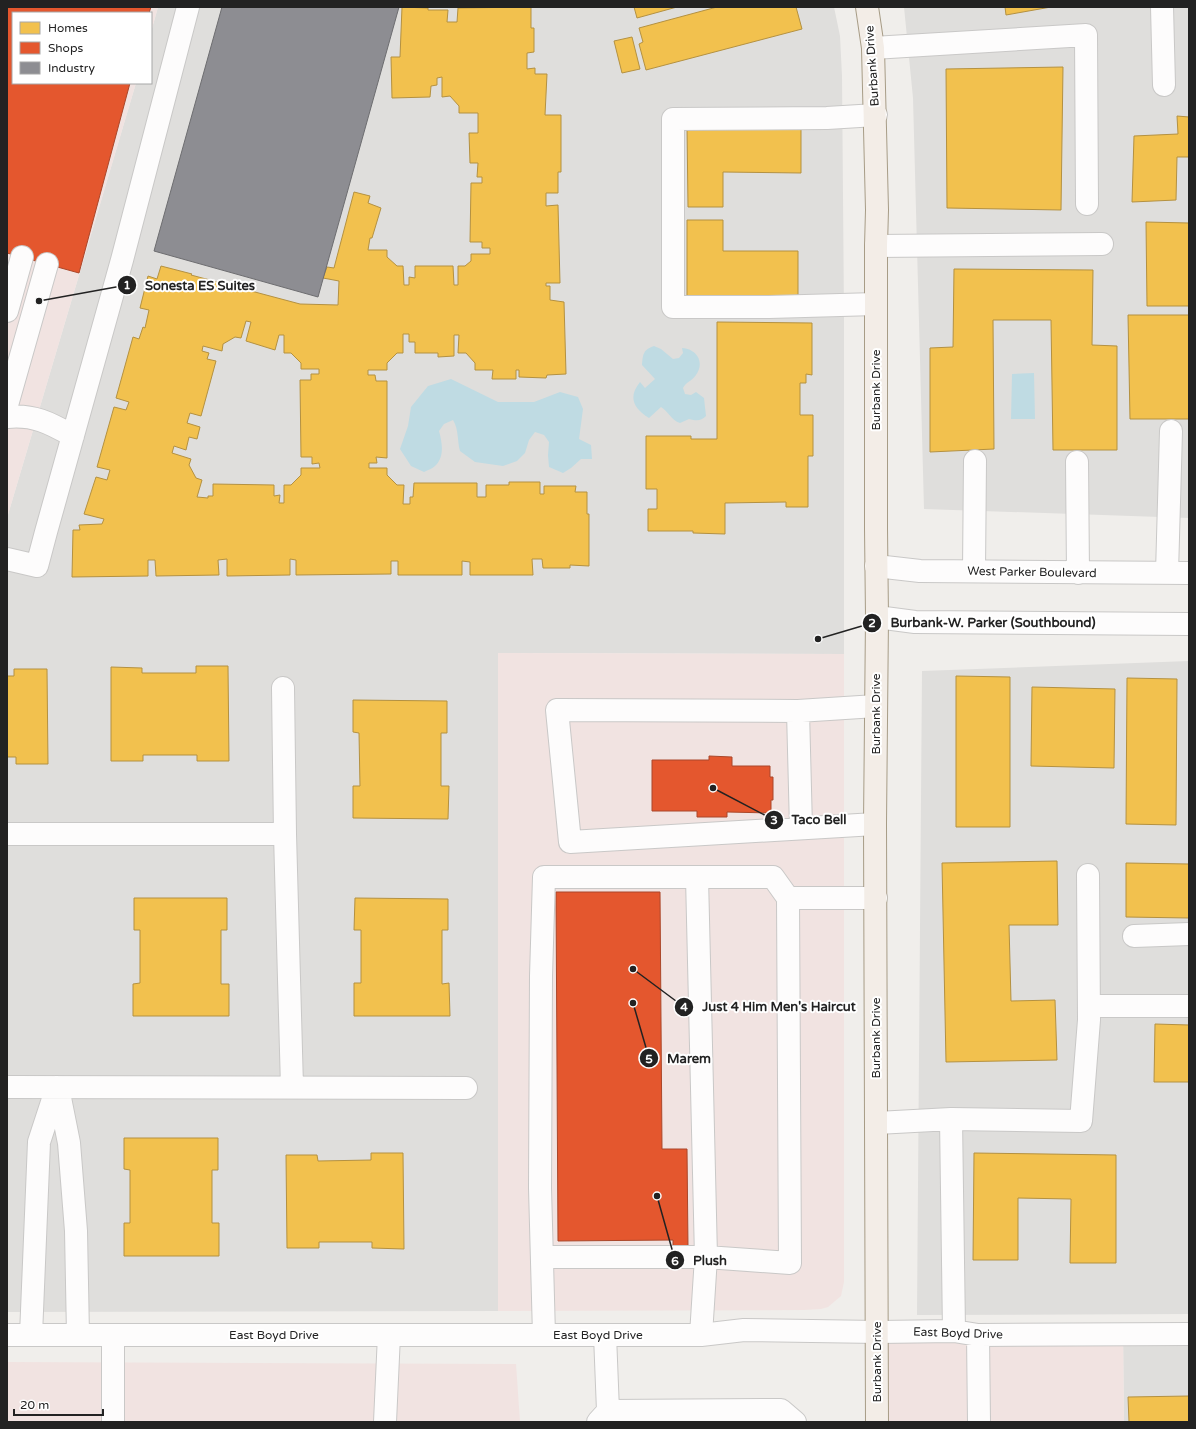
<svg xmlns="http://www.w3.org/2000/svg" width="1196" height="1429" viewBox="0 0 1196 1429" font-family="'Varela Round',sans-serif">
	<rect width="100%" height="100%" fill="#f0eeeb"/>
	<path fill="#dfdedc" d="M 158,7 L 834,7 L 840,36 L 842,76 L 844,316 L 844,654 L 498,653 L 498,1311 L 7,1312 L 7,518 L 136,83 L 151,83 L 151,32 Z
		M 904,7 L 1189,7 L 1189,518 L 924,509 L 913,98 Z
		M 1189,661 L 1189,1314 L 917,1315 L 922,671 Z
		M 1123,1334 L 1189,1335 L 1189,1422 L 1124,1422 Z"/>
	<path fill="#f1e3e1" d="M 7,7 L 158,7 L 151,32 L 151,13 L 13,13 L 13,83 L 136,83 L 7,518 Z
		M 498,653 L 844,654 L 844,1282 L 841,1296 L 828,1307 L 821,1309 L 804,1310 L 498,1311 Z
		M 878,1332 L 1123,1334 L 1124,1422 L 877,1422 Z
		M 7,1362 L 516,1364 L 520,1422 L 7,1422 Z"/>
	<path fill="#bfdbe3" d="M 654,346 L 661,349 L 673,359 L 679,358 L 683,353 L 682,348 C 697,349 705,362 696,375 C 692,381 686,382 683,388 L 685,394 L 691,395 L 696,392 L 704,398 L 706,416 C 701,421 697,421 689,419 L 680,423 C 671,420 669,412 661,407 L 649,418 C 633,408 628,397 640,382 L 645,388 L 655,379 L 642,365 C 643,354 643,350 654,346 Z
		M 1034,373 L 1035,419 L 1011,419 L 1012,374 Z
		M 451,379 L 498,402 L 534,402 L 560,392 L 578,397 L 583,409 L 579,439 L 591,445 L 592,459 L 581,459 L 571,468 L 563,473 L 549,467 L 548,455 L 549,442 L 544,435 L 535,432 L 529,440 L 525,453 L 517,461 L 503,466 L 475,462 L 460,451 C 457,440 459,430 453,420 L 444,424 L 439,431 C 442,442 445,457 435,466 C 432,469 427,470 424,472 L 411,466 L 400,449 L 408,426 L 411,407 L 428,386 Z"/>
	<path fill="#f2c14e" stroke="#b49141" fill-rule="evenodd" d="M 401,7 L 428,8 L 428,10 L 448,10 L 447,22 L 457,22 L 458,8 L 531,7 L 531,28 L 534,28 L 534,52 L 527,53 L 527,69 L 535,68 L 535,74 L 547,74 L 545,115 L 561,115 L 561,172 L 558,172 L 558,193 L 546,193 L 546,206 L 558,205 L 560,283 L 546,283 L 546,286 L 550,286 L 550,300 L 564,302 L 566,374 L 547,375 L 546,378 L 519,377 L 519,370 L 516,370 L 516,379 L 492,379 L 493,370 L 475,370 L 475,363 L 466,353 L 458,353 L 459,335 L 454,335 L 454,356 L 438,357 L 438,353 L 415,353 L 415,342 L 409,342 L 409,334 L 403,334 L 403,353 L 397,353 L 387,363 L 387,370 L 368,370 L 368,375 L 375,375 L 376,381 L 387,381 L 387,458 L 376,457 L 377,463 L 369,463 L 369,468 L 387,468 L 387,475 L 397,485 L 404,485 L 403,504 L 410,504 L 410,497 L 413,497 L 414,483 L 477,483 L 477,497 L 486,497 L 486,485 L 509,485 L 509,482 L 540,482 L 540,494 L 544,494 L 544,486 L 576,486 L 575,492 L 587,492 L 587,514 L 589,514 L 589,566 L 570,565 L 570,568 L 543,568 L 542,559 L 532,559 L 533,575 L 470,575 L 470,562 L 462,561 L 462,575 L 398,575 L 398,561 L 391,561 L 391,574 L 296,575 L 296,560 L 290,559 L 290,575 L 227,576 L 227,559 L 218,560 L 219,575 L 156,576 L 155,560 L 148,560 L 148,576 L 72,577 L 73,530 L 80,530 L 79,525 L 102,524 L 104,519 L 84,514 L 96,477 L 107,480 L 110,470 L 97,467 L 114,407 L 126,410 L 129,402 L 116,398 L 133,337 L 139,339 L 143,327 L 145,328 L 149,310 L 140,308 L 148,276 L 157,279 L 161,266 L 192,274 L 191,275 L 300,304 L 338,305 L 339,281 L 323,278 L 327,267 L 334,268 L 354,192 L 370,196 L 368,203 L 381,208 L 372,238 L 370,238 L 368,250 L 387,250 L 387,257 L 397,266 L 403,266 L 404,285 L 409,285 L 409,277 L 415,278 L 415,266 L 453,266 L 454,285 L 458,285 L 458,266 L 465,266 L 471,261 L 471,254 L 490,254 L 490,248 L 482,248 L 482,242 L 470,242 L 471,183 L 482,183 L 482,177 L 477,177 L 478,163 L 470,163 L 469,133 L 478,133 L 478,113 L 459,113 L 459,106 L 450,96 L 442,97 L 442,77 L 437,78 L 437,85 L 431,86 L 430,97 L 392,98 L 391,57 L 400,57 L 402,7 ZM 246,321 L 251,322 L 246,341 L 275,350 L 279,335 L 284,335 L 284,353 L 291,353 L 301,363 L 301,369 L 319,369 L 319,374 L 311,374 L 311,380 L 300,380 L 301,457 L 312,457 L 312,464 L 319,463 L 320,468 L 301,468 L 301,475 L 291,485 L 284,485 L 284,503 L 279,503 L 280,495 L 274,496 L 274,485 L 213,484 L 213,496 L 208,496 L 208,498 L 197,497 L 202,480 L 196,478 L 189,465 L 191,459 L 172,453 L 174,446 L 186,450 L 189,437 L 197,439 L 200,427 L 187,423 L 190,413 L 201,416 L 216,361 L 207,359 L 209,353 L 202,351 L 203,346 L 222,351 L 223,344 L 235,337 L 241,338 Z
		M 634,7 L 677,7 L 637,18 Z
		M 717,7 L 796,7 L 802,29 L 646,70 L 639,44 L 643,42 L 639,28 Z
		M 1005,7 L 1051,7 L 1006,15 Z
		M 632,37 L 640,69 L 622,73 L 614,41 Z
		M 1063,67 L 1061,210 L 947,208 L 946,69 Z
		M 1177,116 L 1189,117 L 1189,157 L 1177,157 L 1176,200 L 1132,202 L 1134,136 L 1178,134 Z
		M 687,126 L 801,126 L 801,173 L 723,172 L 723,207 L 688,207 Z
		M 687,220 L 723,220 L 723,251 L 798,251 L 798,298 L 687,298 Z
		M 1146,222 L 1189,223 L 1189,306 L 1147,306 Z
		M 954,269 L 1093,270 L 1092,345 L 1117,346 L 1117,450 L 1053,450 L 1051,320 L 993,320 L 994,449 L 930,452 L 930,348 L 953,347 Z
		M 1128,315 L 1189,315 L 1189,419 L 1130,419 Z
		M 717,322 L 812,323 L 812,375 L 806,374 L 806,383 L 800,383 L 800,415 L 813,415 L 813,456 L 808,456 L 808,507 L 786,507 L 786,502 L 725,503 L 725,534 L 693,533 L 693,531 L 648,531 L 648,509 L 657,509 L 657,489 L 646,489 L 646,436 L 691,436 L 691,439 L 717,439 Z
		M 196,666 L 228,666 L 229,761 L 197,761 L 197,755 L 143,755 L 143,761 L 111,761 L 111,667 L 142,668 L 142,673 L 196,673 Z
		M 14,669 L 47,669 L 48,764 L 16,764 L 16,757 L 7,757 L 7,676 L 14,676 Z
		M 956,676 L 1010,677 L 1010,827 L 956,827 Z
		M 1127,678 L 1177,679 L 1176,825 L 1126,824 Z
		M 1032,687 L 1115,689 L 1114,768 L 1031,766 Z
		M 353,700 L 447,701 L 447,733 L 441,733 L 441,786 L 449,786 L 448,819 L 353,818 L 353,786 L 360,786 L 359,733 L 353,732 Z
		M 1057,861 L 1058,925 L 1009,925 L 1011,1001 L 1055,1000 L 1057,1060 L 946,1062 L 942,863 Z
		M 1126,863 L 1189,864 L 1189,918 L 1126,917 Z
		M 134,898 L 227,898 L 227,930 L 221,930 L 221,984 L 229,984 L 229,1016 L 133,1016 L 133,984 L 140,983 L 140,930 L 134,930 Z
		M 355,898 L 448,899 L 448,930 L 442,930 L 442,984 L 449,983 L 450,1016 L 354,1016 L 354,983 L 361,983 L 361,930 L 354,930 Z
		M 1155,1024 L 1189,1025 L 1189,1082 L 1154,1082 Z
		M 124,1138 L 218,1138 L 218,1170 L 212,1170 L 212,1223 L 219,1223 L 219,1256 L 124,1256 L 124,1223 L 130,1223 L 130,1170 L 124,1169 Z
		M 371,1153 L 403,1153 L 404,1249 L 372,1248 L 372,1242 L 319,1242 L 319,1248 L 287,1248 L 286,1155 L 317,1155 L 318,1161 L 371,1160 Z
		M 974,1153 L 1116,1155 L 1116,1263 L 1070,1263 L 1071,1199 L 1018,1198 L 1018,1260 L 973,1260 Z
		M 1189,1396 L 1189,1422 L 1129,1422 L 1128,1397 Z"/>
	<path fill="#e4572e" stroke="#aa472a" d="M 7,7 L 151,7 L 149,13 L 13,13 L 13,83 L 130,83 L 79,273 L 7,253 Z
		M 709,756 L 732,757 L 732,766 L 770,766 L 770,777 L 773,777 L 773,800 L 771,800 L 771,813 L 727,812 L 727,817 L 697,817 L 697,811 L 652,811 L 652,760 L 709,760 Z
		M 556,892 L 660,892 L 662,1149 L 687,1149 L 688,1248 L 673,1247 L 673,1240 L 558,1241 Z"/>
	<path fill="#8d8d92" stroke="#6d6d70" d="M 222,7 L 399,7 L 318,297 L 154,251 Z"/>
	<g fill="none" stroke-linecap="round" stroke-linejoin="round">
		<g stroke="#c9c8c7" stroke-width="24">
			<path id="minor" d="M 1162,7 L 1164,85
				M 873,48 L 1086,35 L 1087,204
				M 876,115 L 827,118 L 673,119 L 673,307 L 769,307 L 876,304
				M 876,246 L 1102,244
				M 7,311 L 22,257
				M 7,405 L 47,264
				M 7,417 C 33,414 50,423 73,436
				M 1077,462 L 1078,573
				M 7,559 L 37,566 L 46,532 L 122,260 L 188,7
				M 876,566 L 920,571 L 1189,573
				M 974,571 L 975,461
				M 1167,573 L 1171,431
				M 877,617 L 915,622 L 1189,624
				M 283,688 L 285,834 L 292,1087
				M 798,711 L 801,828
				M 875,824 L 570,842 L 557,710 L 798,711 L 876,706
				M 7,834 L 285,834
				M 1134,936 L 1189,934
				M 1089,1006 L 1189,1006
				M 7,1087 L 466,1088
				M 58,1088 L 69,1143 L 76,1231 L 78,1335
				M 877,1123 L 951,1119
				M 542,1257 L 706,1257 L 697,877
				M 954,1331 L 951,1119 L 1081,1121 L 1089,1020 L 1088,875
				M 7,1335 L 701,1335 L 744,1330 L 878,1332 L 954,1331 L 978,1335 L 1189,1334
				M 31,1335 L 39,1142 L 57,1087
				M 544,1335 L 540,1188 L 541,976 L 544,877 L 773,877 L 788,898
				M 701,1335 L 706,1257 L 790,1263 L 788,898 L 876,898
				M 978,1335 L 979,1422
				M 608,1411 L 781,1410 L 795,1422
				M 113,1422 L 113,1335
				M 385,1422 L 389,1335
				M 598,1422 L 608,1411 L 605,1335"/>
		</g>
		<g stroke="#a79c86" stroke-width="24">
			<path id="major" d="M 867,7 L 873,48 L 877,210 L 876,246 L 876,529 L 877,617 L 875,824 L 877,1422"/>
		</g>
		<use href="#minor" stroke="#fdfcfc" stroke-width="22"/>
		<use href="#major" stroke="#f3ede7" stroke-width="22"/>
	</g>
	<g text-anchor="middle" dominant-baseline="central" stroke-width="4" stroke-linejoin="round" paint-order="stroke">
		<g font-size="12" fill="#222" stroke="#fff">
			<text transform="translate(872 66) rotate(-94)">Burbank Drive</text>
			<text transform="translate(876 390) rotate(-90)">Burbank Drive</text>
			<text transform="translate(1032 572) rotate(1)">West Parker Boulevard</text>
			<text transform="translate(876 714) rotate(-90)">Burbank Drive</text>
			<text transform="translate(876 1038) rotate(-90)">Burbank Drive</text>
			<text transform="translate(958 1333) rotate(2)">East Boyd Drive</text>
			<text x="274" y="1335">East Boyd Drive</text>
			<text x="598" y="1335">East Boyd Drive</text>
			<text transform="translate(877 1362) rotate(-90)">Burbank Drive</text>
		</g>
	</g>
	<path fill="none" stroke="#222" stroke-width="1.5" d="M39 301L127 285M818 639L872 623M713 788L774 820M633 969L684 1007M633 1003L649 1058M657 1196L675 1260"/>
	<g fill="#222" stroke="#fff" stroke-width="1.5">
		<circle cx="39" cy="301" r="4"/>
		<circle cx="818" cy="639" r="4"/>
		<circle cx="713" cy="788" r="4"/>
		<circle cx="633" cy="969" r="4"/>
		<circle cx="633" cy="1003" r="4"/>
		<circle cx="657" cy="1196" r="4"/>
		<circle cx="127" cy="285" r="10"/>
		<circle cx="872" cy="623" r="10"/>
		<circle cx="774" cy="820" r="10"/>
		<circle cx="684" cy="1007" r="10"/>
		<circle cx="649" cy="1058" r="10"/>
		<circle cx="675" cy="1260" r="10"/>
	</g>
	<g font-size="12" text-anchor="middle" font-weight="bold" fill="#fff">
		<text x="127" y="289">1</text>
		<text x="872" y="627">2</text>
		<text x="774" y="824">3</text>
		<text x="684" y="1011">4</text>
		<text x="649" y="1063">5</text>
		<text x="675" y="1265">6</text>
	</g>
	<g font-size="13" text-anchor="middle" font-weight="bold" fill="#222" stroke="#fff" stroke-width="4" stroke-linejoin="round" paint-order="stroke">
		<text x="200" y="290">Sonesta ES Suites</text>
		<text x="993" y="627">Burbank-W. Parker (Southbound)</text>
		<text x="819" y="824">Taco Bell</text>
		<text x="779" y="1011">Just 4 Him Men's Haircut</text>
		<text x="689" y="1063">Marem</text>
		<text x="710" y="1265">Plush</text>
	</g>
	<rect width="1196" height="1429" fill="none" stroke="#222222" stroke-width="16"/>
	<rect x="12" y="12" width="140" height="72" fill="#ffffff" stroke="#a7a7a7"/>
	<rect x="20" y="22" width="20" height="12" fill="#f2c14e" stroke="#a7a7a7"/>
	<text x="48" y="32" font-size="12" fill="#222222">Homes</text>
	<rect x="20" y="42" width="20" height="12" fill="#e4572e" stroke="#a7a7a7"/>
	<text x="48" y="52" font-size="12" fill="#222222">Shops</text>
	<rect x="20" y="62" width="20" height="12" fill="#8d8d92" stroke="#a7a7a7"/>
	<text x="48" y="72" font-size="12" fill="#222222">Industry</text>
	<path d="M14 1409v6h89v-6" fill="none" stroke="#222222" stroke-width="2"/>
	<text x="20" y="1409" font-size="12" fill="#222222" stroke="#ffffff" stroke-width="3" paint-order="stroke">20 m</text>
</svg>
